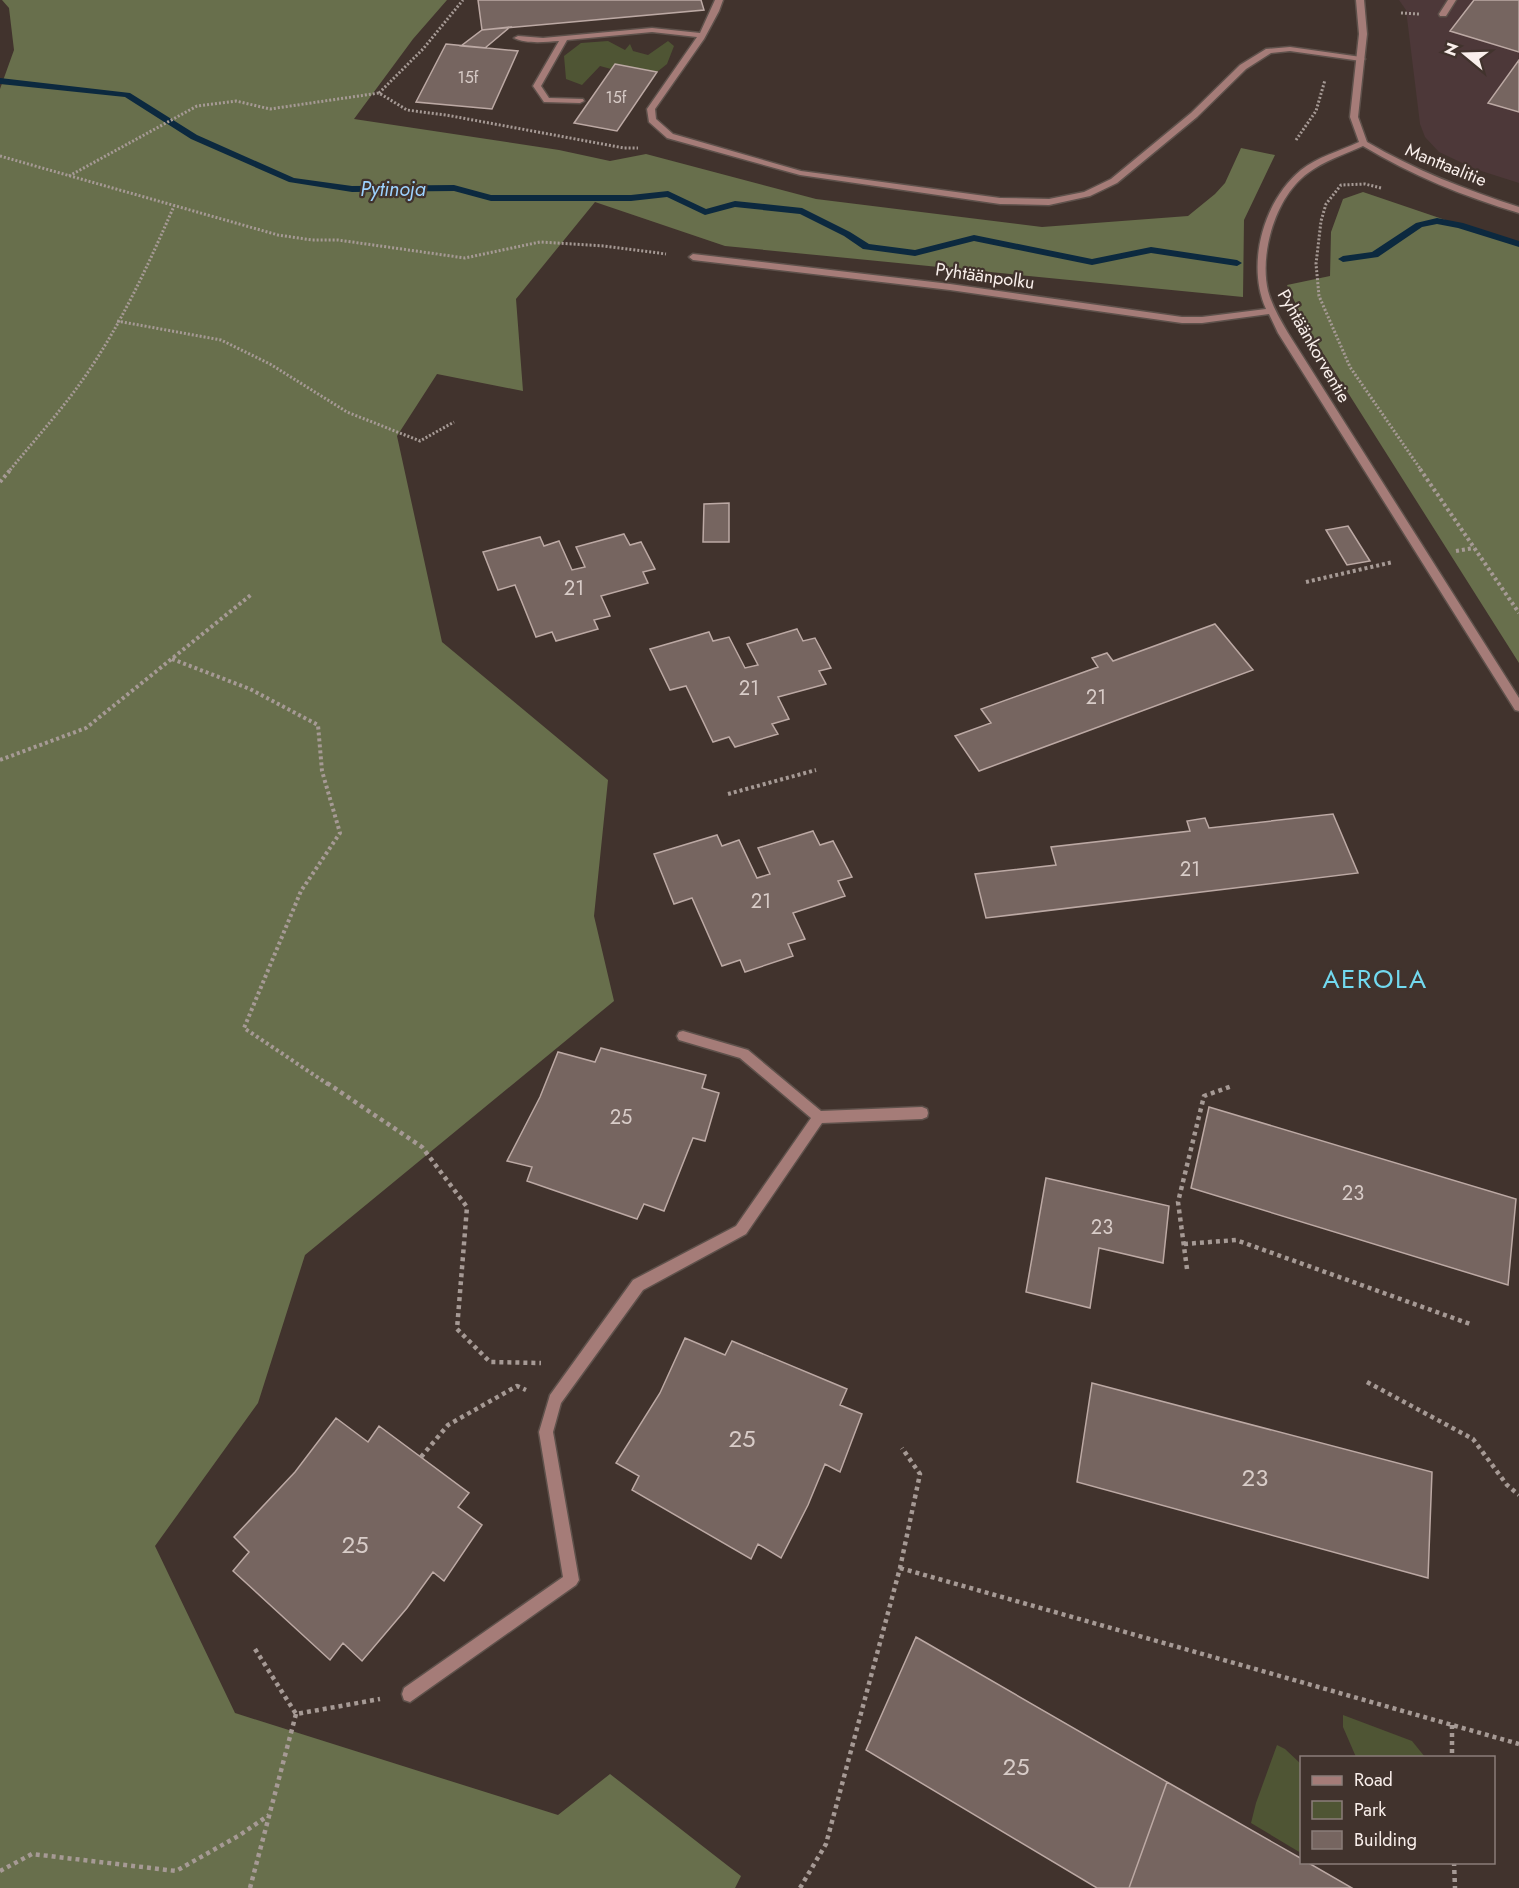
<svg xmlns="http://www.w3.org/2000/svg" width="1519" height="1888" viewBox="0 0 1519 1888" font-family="Jost,sans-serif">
	<rect width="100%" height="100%" fill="#41332d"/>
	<path fill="#4d3839" d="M 1399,0 L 1519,0 L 1519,183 L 1475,169 L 1439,152 L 1425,137 L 1420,124 L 1406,10 Z"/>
	<path fill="#4f5534" d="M 608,41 L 625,50 L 630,44 L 633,51 L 648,55 L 668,41 L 674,46 L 667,64 L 657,72 L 616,64 L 611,69 L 600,66 L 582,85 L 566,79 L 564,56 L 581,43 Z
		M 1343,1715 L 1412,1741 L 1425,1757 L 1356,1757 L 1343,1727 Z
		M 1277,1745 L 1285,1749 L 1301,1764 L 1301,1853 L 1251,1823 L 1256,1803 Z"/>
	<path fill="#686f4c" d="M 2,0 L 447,0 L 413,39 L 354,119 L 559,150 L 610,161 L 646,154 L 816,199 L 1042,227 L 1188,216 L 1215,194 L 1225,183 L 1241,148 L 1275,155 L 1244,220 L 1243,297 L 725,246 L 595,202 L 516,299 L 523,391 L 437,374 L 397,436 L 442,642 L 608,780 L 594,916 L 614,1001 L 305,1255 L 258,1403 L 155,1546 L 235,1713 L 558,1815 L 610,1774 L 741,1876 L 735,1888 L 0,1888 L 0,89 L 14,50 L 9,8 Z
		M 1363,192 L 1519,245 L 1519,663 L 1307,328 L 1287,285 L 1330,276 L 1331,232 L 1343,199 Z"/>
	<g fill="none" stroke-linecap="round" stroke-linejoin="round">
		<path fill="#0c293f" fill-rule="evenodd" d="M 0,78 L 130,93 L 197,135 L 294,178 L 352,186 L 454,185 L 491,195 L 631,195 L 668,191 L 706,209 L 735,201 L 802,208 L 850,232 L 869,244 L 915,250 L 974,235 L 1092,259 L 1151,247 L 1237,260 L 1242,263 L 1237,266 L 1151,253 L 1092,265 L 974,241 L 915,256 L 863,249 L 844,236 L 800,214 L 735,207 L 705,215 L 667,197 L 631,201 L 491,201 L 454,191 L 352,192 L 289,182 L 191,139 L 125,97 L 0,84 Z
			M 1437,218 L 1463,223 L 1519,241 L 1519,247 L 1458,228 L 1437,224 L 1422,227 L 1378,257 L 1343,262 L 1338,259 L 1343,256 L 1372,252 L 1416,223 Z"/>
	</g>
	<path fill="#766560" stroke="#bca9a4" stroke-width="1.5" d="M 478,0 L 701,0 L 704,10 L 482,30 Z
		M 1474,0 L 1519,0 L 1519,52 L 1450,31 Z
		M 510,27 L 485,48 L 461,46 L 482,30 Z
		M 446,44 L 518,51 L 492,109 L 416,102 Z
		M 1519,60 L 1519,112 L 1488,103 Z
		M 615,64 L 657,72 L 617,131 L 574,123 Z
		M 729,503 L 729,542 L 703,542 L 704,504 Z
		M 1348,526 L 1370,561 L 1347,565 L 1326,530 Z
		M 624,534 L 630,545 L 641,542 L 655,569 L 643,572 L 648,583 L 601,596 L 610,616 L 594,620 L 598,629 L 556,641 L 552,632 L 536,637 L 515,585 L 498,590 L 483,552 L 540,537 L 544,546 L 559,541 L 572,570 L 585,567 L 576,547 Z
		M 1215,624 L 1253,670 L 979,771 L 955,736 L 991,723 L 981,709 L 1098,667 L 1092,658 L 1107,653 L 1113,661 Z
		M 797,629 L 803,641 L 815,638 L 831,668 L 819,671 L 826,684 L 778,697 L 789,719 L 772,724 L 778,734 L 735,747 L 729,737 L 713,742 L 686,686 L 670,690 L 650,649 L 709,632 L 713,641 L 729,637 L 745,668 L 758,665 L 747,644 Z
		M 1333,814 L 1358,873 L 986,918 L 975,874 L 1056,865 L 1051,847 L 1190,831 L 1187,821 L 1205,818 L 1209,828 Z
		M 813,831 L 820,845 L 833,841 L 852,877 L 838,881 L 845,896 L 793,913 L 805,939 L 788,944 L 793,956 L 745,972 L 740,960 L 722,966 L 692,898 L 674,904 L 654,854 L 717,835 L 722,846 L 739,840 L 757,878 L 770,874 L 758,848 Z
		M 601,1048 L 706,1075 L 702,1088 L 719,1093 L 705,1141 L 693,1138 L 664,1211 L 644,1204 L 637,1219 L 527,1181 L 532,1167 L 507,1161 L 540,1097 L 558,1052 L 595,1062 Z
		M 1209,1107 L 1516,1199 L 1508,1285 L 1191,1188 Z
		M 1046,1178 L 1169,1206 L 1163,1263 L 1099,1248 L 1090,1308 L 1026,1292 Z
		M 685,1338 L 725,1355 L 732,1341 L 847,1389 L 840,1405 L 862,1414 L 840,1472 L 825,1464 L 808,1505 L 781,1558 L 758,1544 L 751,1559 L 632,1490 L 639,1476 L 616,1463 L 660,1393 Z
		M 1092,1383 L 1432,1472 L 1428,1578 L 1077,1482 Z
		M 336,1418 L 368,1442 L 379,1426 L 469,1493 L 458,1507 L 482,1525 L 444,1581 L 433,1572 L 407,1608 L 362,1661 L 343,1643 L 330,1660 L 233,1571 L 249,1552 L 234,1537 L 295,1472 Z
		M 916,1637 L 1167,1782 L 1129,1888 L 1097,1888 L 866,1750 Z
		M 1167,1782 L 1302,1859 L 1302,1862 L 1307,1862 L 1352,1888 L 1129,1888 Z"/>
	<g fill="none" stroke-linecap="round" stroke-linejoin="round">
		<g stroke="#5e514b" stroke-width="3">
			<path id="lane" d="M 715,0 L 723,0 L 719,11 L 704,39 L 655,109 L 656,119 L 673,134 L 801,171 L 1000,198 L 1049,199 L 1084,192 L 1111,179 L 1191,113 L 1240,65 L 1266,49 L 1290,47 L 1361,57 L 1365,59 L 1361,61 L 1290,51 L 1271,53 L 1246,69 L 1197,117 L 1117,183 L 1090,196 L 1049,205 L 1000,204 L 800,175 L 667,138 L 649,122 L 647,109 L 697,37 L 652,32 L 567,40 L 541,86 L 549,98 L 583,99 L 584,101 L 580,103 L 544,102 L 533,86 L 559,41 C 545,42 526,44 514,38 L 518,36 L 543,38 L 652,28 L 700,33 Z
				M 1448,0 L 1456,0 L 1446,16 L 1440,16 L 1439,14 Z
				M 683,1031 L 748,1050 L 821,1111 L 922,1107 L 927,1109 L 928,1113 L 927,1117 L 922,1119 L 822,1123 L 746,1234 L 643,1290 L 561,1403 L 553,1432 L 579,1580 L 576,1585 L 410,1702 L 404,1700 L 402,1694 L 404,1688 L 563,1577 L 539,1432 L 550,1395 L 633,1280 L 736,1226 L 811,1118 L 740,1058 L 679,1040 L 677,1036 L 679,1032 Z"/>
		</g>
		<g stroke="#5e514b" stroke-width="3">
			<path id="street" d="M 1356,0 L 1364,0 L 1367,34 L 1358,117 L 1367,142 C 1415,170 1466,190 1519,207 L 1519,213 C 1465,197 1411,175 1363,146 C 1345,154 1324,161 1308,173 C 1276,196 1259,253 1268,291 C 1272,306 1280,319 1288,333 L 1519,698 L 1519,711 L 1515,710 L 1278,333 L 1269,314 L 1202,323 L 1182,323 L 950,290 L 693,260 L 689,257 L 693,254 L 950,284 L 1182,317 L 1202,317 L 1266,309 C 1246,265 1263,201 1301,170 C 1317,157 1340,151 1359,142 L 1350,117 L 1359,34 Z"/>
		</g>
		<path stroke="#a69a95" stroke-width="3" stroke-dasharray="2 2" stroke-linecap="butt" d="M 1401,13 L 1419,14
			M 379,93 L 423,49 L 463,0
			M 1296,140 L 1316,111 L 1325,80
			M 0,156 L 278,235 L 312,240 L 338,240 L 465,258 L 540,242 L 604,246 L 666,254
			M 69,176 L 197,106 L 236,101 L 270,109 L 379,93 L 407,110 L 446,115 L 624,148 L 638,148
			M 1381,188 L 1365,184 L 1341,185 L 1326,204 L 1321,221 L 1316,264 L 1319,296 L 1350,367 L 1421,470
			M 117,321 L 221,340 L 270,364 L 347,412 L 420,441 L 454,422
			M 10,470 C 38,436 68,403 92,366 C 125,316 150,261 174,206"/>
		<path stroke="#a69a95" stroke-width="4" stroke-dasharray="3 3" stroke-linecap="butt" d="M 1420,469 L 1519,613
			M 0,482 L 11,469
			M 1456,551 L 1474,548
			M 1306,582 L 1393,562
			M 172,659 L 250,689 L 318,725 L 322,771 L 340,833 L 301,891 L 244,1028 L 329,1085
			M 0,760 L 86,728 L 252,594
			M 728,794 L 816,770"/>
		<path stroke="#a69a95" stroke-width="4.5" stroke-dasharray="4 4" stroke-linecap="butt" d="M 327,1083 L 422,1147 L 467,1207 L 457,1329 L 490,1362 L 541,1363
			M 1184,1244 L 1236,1240 L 1470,1324
			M 1187,1269 L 1178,1202 L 1204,1096 L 1232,1086
			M 1367,1382 L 1473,1439 L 1507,1485 L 1519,1495
			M 421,1457 L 448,1425 L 517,1386 L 526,1390
			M 900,1568 L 1519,1744
			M 255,1649 L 296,1714 L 380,1699
			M 1452,1725 L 1452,1758
			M 1454,1862 L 1455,1888
			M 0,1871 L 32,1854 L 176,1871 L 240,1835 L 269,1815
			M 250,1888 L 296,1714
			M 800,1888 L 826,1844 L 900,1568 L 920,1474 L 902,1448"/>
		<use href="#lane" fill="#a57c78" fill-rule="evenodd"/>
		<use href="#street" fill="#a57c78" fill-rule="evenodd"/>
	</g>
	<g text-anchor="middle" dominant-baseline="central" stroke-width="4.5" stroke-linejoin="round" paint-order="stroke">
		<g font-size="16" fill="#d8ccc8">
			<text x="468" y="77">15f</text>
			<text x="616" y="97">15f</text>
		</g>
		<g font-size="18" fill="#f9efeb" stroke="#41332d">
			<text transform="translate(1446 165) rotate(22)">Manttaalitie</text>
			<text transform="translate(985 276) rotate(8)">Pyhtäänpolku</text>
			<text transform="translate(1314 346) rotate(60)">Pyhtäänkorventie</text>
		</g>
		<g font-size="20" font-style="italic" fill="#9dd2ff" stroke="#41332d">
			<text x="393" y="189">Pytinoja</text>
		</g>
		<g font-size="20" fill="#d8ccc8">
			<text x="574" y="588">21</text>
			<text x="749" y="688">21</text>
			<text x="1096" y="697">21</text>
			<text x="1190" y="869">21</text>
			<text x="761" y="901">21</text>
			<text x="621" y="1117">25</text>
			<text x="1353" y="1193">23</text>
			<text x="1102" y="1227">23</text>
		</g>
		<g font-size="24" fill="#d8ccc8">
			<text x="742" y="1438">25</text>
			<text x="1255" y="1477">23</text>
			<text x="355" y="1544">25</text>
			<text x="1016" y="1766">25</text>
		</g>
		<g font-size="26" letter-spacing="1.5" fill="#72d9ef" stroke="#41332d">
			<text x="1375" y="979">AEROLA</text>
		</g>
	</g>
	<rect x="1300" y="1756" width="195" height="108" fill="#41332d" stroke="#8b7e79" stroke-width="1.5"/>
	<rect x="1312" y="1776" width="30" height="9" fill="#a57c78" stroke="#8b7e79" stroke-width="1.5"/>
	<text x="1354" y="1786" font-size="18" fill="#f9efeb">Road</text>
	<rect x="1312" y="1801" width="30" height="18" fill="#4f5534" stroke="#8b7e79" stroke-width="1.5"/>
	<text x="1354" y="1816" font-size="18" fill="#f9efeb">Park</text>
	<rect x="1312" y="1831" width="30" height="18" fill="#766560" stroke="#8b7e79" stroke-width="1.5"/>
	<text x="1354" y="1846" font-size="18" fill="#f9efeb">Building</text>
	<g transform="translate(1465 54) rotate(289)" stroke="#41332d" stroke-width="4.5" paint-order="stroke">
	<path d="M0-4.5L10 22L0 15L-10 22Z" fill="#f9efeb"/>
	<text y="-9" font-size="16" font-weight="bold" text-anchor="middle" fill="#f9efeb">N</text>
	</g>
</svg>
